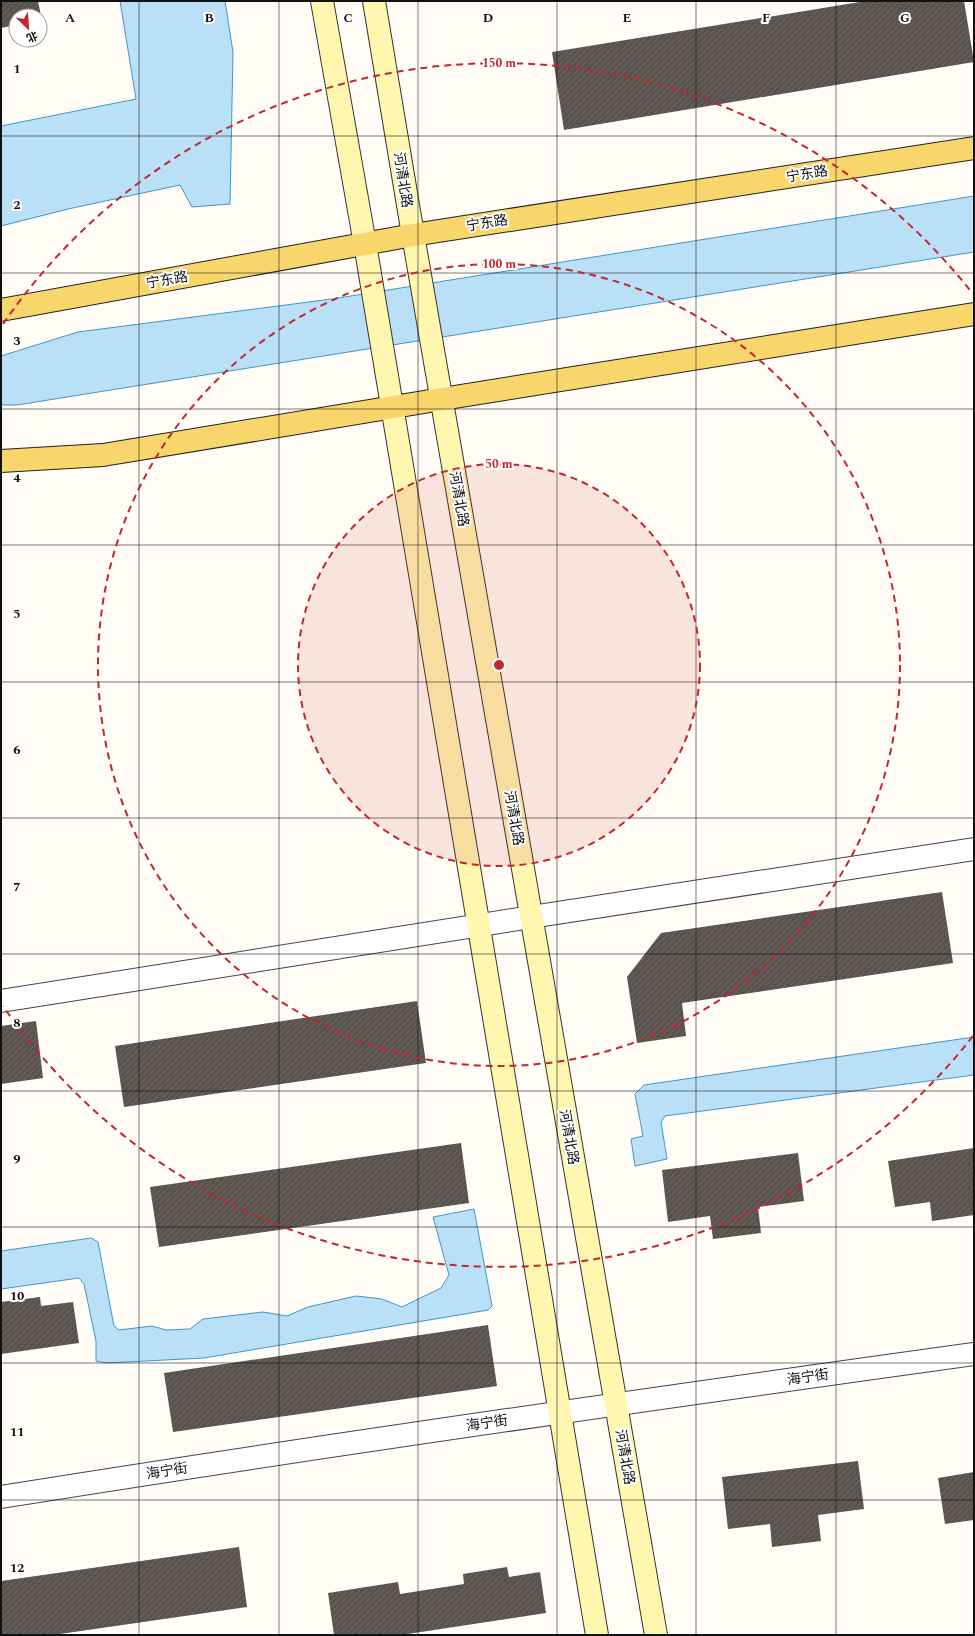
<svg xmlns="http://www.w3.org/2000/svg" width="975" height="1636" viewBox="0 0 975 1636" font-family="Spectral,'Noto Sans SC',serif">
	<defs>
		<pattern id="building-hatch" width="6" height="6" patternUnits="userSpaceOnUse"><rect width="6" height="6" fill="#5a524d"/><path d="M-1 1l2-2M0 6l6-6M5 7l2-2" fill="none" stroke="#6d6662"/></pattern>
	</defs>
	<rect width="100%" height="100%" fill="#fffdf5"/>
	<path fill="#b9e0f7" stroke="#3f96cf" d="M 120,1 L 225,1 L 233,52 L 230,204 L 192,207 L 180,185 L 68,209 L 1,226 L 1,126 L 136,99 Z
		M 974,196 L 974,252 L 17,405 L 1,405 L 1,356 L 78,332 L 332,299 Z
		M 974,1037 L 974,1075 L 665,1116 L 661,1122 L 667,1159 L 635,1166 L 631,1139 L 643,1136 L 635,1094 L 644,1085 Z
		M 474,1209 L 492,1306 L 488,1310 L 204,1358 L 107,1363 L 96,1361 L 96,1341 L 84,1284 L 79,1278 L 1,1289 L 1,1251 L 91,1238 L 98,1242 L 114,1326 L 119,1330 L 152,1326 L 166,1330 L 190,1329 L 203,1319 L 263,1312 L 287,1316 L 308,1307 L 356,1296 L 382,1299 L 402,1307 L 441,1288 L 449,1275 L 433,1217 Z"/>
	<path fill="url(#building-hatch)" d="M 1,1 L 38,1 L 41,16 L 16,16 L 16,25 L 1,28 Z
		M 866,1 L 964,1 L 974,62 L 564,130 L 552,52 Z
		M 942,892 L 953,963 L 682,1003 L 686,1036 L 637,1043 L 627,977 L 661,933 Z
		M 417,1001 L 426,1063 L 124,1107 L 115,1046 Z
		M 36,1021 L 43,1078 L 1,1084 L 1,1026 Z
		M 461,1143 L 469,1203 L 159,1247 L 150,1187 Z
		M 974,1148 L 974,1215 L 932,1221 L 930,1202 L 895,1207 L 888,1161 Z
		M 798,1153 L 804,1201 L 758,1207 L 761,1233 L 713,1239 L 710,1216 L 668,1222 L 662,1170 Z
		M 40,1297 L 41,1306 L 73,1302 L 79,1343 L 1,1354 L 1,1302 Z
		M 488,1325 L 497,1386 L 173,1432 L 164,1373 Z
		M 858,1461 L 864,1509 L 818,1515 L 821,1541 L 772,1547 L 770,1524 L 728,1529 L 722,1477 Z
		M 974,1472 L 974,1520 L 945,1524 L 938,1478 Z
		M 239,1547 L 247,1607 L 53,1635 L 1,1635 L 1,1581 Z
		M 507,1567 L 509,1577 L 540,1572 L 546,1613 L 401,1635 L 334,1635 L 328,1593 L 398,1582 L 400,1594 L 464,1584 L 463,1574 Z"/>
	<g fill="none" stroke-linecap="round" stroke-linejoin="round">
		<g stroke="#444" stroke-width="24">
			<path id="minor" d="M 531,917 L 974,849
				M 1,1497 C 325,1445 649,1399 974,1354"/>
		</g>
		<g stroke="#444" stroke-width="24">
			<path id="tertiary" d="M 1,1001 L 531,917"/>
		</g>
		<g stroke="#333" stroke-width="24">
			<path id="secondary" d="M 322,1 L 365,244 L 597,1635
				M 374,1 L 413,235 L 656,1635"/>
		</g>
		<g stroke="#222" stroke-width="24">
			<path id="primary" d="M 1,310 L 413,235 L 974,148
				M 1,461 L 103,455 L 442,399 L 974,314"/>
		</g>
		<use href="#minor" stroke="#fff" stroke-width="22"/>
		<use href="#tertiary" stroke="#fff" stroke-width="22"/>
		<use href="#secondary" stroke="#fff6b0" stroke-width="22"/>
		<use href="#primary" stroke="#f9d66b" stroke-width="22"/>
	</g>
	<path fill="none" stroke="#111" stroke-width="1" stroke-opacity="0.55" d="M 139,1 L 139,1635M 279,1 L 279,1635M 418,1 L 418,1635M 557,1 L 557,1635M 696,1 L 696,1635M 836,1 L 836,1635M 1,136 L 974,136M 1,273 L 974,273M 1,409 L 974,409M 1,545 L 974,545M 1,682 L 974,682M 1,818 L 974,818M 1,954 L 974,954M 1,1091 L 974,1091M 1,1227 L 974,1227M 1,1363 L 974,1363M 1,1500 L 974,1500"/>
	<circle cx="499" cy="665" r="201" fill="#c4262e" fill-opacity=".12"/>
	<g fill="none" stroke="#c4262e" stroke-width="2" stroke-dasharray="7 5">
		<circle cx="499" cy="665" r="201"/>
		<circle cx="499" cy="665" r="401"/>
		<path d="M973 1036A602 602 0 0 1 3 1006M3 324A602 602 0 0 1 973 294"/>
	</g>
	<g text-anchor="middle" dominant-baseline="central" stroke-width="4" stroke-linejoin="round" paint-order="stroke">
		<g font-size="14" fill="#111" stroke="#fff">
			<text transform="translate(807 174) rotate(-9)">宁东路</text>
			<text transform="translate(403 180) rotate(81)">河清北路</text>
			<text transform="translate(487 223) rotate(-9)">宁东路</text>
			<text transform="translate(167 280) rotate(-10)">宁东路</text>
			<text transform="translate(459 499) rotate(80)">河清北路</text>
			<text transform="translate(514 818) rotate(80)">河清北路</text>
			<text transform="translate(569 1137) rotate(80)">河清北路</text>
			<text transform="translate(808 1377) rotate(-8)">海宁街</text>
			<text transform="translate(487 1423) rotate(-8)">海宁街</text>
			<text transform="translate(625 1457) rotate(80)">河清北路</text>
			<text transform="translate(167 1471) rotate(-9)">海宁街</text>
		</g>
	</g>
	<g font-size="13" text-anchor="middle" font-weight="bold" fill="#111" stroke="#fff" stroke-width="4" stroke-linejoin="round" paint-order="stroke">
		<text x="70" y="22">A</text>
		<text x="209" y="22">B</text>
		<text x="348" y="22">C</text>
		<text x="488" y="22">D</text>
		<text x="627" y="22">E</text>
		<text x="766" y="22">F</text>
		<text x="905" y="22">G</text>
		<text x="17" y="73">1</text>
		<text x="17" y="209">2</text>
		<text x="17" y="345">3</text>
		<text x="17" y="482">4</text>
		<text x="17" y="618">5</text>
		<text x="17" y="754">6</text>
		<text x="17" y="891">7</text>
		<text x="17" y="1027">8</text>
		<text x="17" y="1163">9</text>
		<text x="17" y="1300">10</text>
		<text x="17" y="1436">11</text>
		<text x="17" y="1572">12</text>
	</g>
	<circle cx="499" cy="665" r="6" fill="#c4262e" stroke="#fff" stroke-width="2"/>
	<g font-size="12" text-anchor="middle" font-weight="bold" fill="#c4262e" stroke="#fff" stroke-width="4" stroke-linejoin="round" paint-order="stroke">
		<text x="499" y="67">150 m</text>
		<text x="499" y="268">100 m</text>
		<text x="499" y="468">50 m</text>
	</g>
	<rect width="975" height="1636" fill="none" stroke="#111111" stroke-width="4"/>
	<g transform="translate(28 28) rotate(155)"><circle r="19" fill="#ffffff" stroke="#a0a0a0"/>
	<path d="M0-3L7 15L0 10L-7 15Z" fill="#c4262e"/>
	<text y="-6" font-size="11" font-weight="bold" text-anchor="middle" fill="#111111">北</text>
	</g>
</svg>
